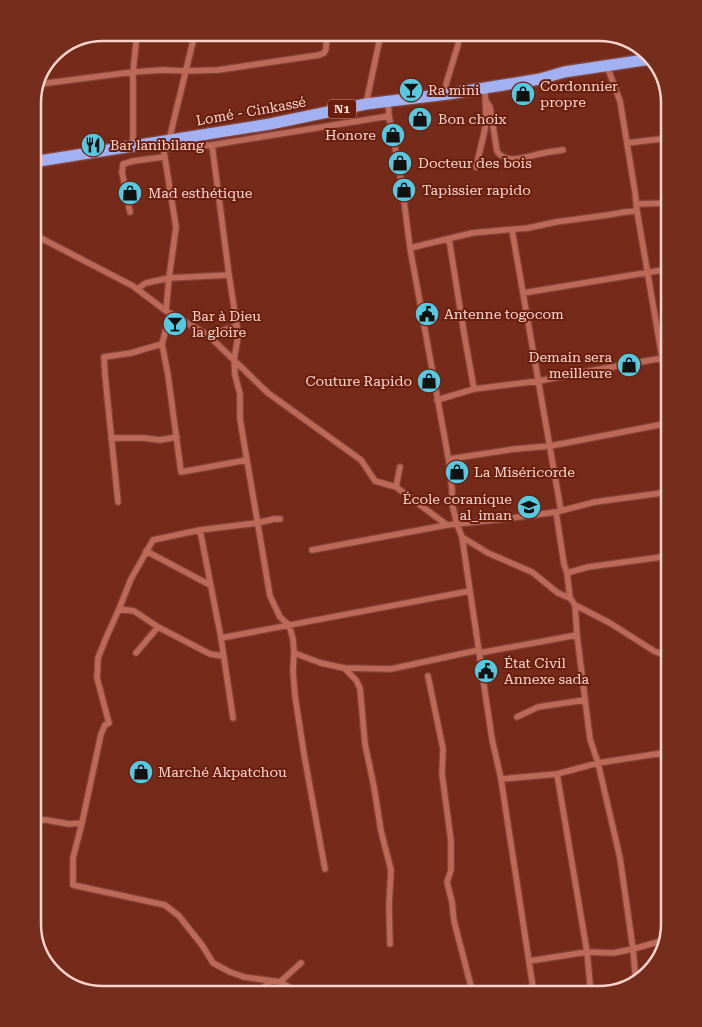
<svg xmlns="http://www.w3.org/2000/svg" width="702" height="1027" viewBox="0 0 702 1027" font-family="'Roboto Serif',serif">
	<rect width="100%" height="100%" fill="#752a1a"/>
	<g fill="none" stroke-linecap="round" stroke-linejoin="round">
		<g stroke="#844339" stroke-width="8">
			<path id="street" d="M 607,66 L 620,101 L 635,192 L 637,211 L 669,398
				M 40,84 L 133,72 L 163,70 L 185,71 L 218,70 L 319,55 L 324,53 L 326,49 L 327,33
				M 448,94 L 446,84 L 458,45 L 459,33
				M 388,101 L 389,116 L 402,185 L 410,248 L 450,467 L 452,490 L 452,504 L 457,524 L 462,537 L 488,553 L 532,572 L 558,593 L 570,598 L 575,605 L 610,623 L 654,651 L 669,657
				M 486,101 L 490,107 L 497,151 C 505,165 526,157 539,154 C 547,152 555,151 563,150
				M 366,104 L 381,33
				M 169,140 L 195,33
				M 627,143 L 669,138
				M 212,145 L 229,275 L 237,326 L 238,337 L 234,360 L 235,375 L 240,394 L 240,419 L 270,596 L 280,617 L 289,625 L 293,639 L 294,653 L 293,671 L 295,696 L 304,754 L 325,869
				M 133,146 L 133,72 L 137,33
				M 163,146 L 176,227 L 169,278 L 166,311
				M 164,149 L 212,145 L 389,116
				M 476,167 L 485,129 L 486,117 L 485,88
				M 636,204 L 669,203
				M 130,212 L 122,172 L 123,164 L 133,161 L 164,157
				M 512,230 C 529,323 545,417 561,511
				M 33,234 L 133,286 L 166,311 L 208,335 L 268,393 L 361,460 L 375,481 L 396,487 L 447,525
				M 449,239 L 464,333 L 474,389
				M 410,248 L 472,233 L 528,228 L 556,222 L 608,215 L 625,212 L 637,211
				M 137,289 L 146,283 L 169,278 L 229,275
				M 523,293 L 669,269
				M 170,314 L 162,344 L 168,375 L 181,472 L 247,460
				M 208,335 L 237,326
				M 437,400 L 474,389 L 539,381 L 595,370 L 663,358
				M 111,438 L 144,438 L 160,440 L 177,437
				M 449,459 L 515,449 L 550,446 L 669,423
				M 396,487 L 400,467
				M 118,502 L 105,375 L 104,357 L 131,353 L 162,344
				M 556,512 L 564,564 L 567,573
				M 280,519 L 274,519 L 257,523 L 200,530 L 153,540 L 131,579 L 119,609 L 106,638 L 98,658 L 97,678 L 109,723 L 105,725 L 101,734 L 82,823 L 73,858 L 73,885 L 165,905 L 179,916 L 202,945 L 213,963 L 230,972 L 244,977 L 280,982 L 301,994
				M 200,530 L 221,638 L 233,718
				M 462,537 L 492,739 L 501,779 L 534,994
				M 312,550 L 447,525 L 504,519 L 556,512 L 595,502 L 669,492
				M 146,551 L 210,585
				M 570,598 L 567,573 L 588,567 L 669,556
				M 575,605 L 577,635 L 590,739 L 598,763 L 620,858 L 633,949 L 636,983
				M 119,609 L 134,611 L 158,627 L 210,654 L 223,656
				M 221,638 L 470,591
				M 136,653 L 158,627
				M 294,653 L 321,663 L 344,668 L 391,669 L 479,650
				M 479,653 L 577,635
				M 344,668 L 356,680 L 360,688 L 365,744 L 374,787 L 381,831 L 391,870 L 389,906 L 390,944
				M 428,676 L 443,749 L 442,774 L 451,841 L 451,870 L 447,882 L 452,902 L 454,921 L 473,994
				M 517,717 L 538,707 L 585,700
				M 662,753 L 669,786
				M 557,774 L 587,952 L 591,994
				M 501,779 L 557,774 L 598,763 L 669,752
				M 33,820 L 46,820 L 69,824 L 82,823
				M 529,961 L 587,952 L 613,953 L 633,949 L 665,940
				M 280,982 L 301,963
				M 256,994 L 271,981"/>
		</g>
		<g stroke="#844339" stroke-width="14">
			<path id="highway" d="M 33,162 L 270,124 L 366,104 L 448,94 L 540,79 L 564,72 L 651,59"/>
		</g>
		<use href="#street" stroke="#bc6957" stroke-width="5.5"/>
		<use href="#highway" stroke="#a1b1f2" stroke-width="11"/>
	</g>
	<defs>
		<g id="bar-disc" transform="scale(1.25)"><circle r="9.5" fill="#56c9e1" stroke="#691e0e"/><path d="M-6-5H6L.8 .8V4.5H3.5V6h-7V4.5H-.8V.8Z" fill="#111"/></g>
		<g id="shop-disc" transform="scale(1.25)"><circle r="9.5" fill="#56c9e1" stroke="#691e0e"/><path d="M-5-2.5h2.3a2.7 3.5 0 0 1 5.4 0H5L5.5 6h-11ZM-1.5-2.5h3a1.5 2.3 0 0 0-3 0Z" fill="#111"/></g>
		<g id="restaurant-disc" transform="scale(1.25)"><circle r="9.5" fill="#56c9e1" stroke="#691e0e"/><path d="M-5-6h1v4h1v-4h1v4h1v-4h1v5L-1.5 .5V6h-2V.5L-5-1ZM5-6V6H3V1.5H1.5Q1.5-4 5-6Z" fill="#111"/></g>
		<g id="civic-disc" transform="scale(1.25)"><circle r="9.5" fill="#56c9e1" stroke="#691e0e"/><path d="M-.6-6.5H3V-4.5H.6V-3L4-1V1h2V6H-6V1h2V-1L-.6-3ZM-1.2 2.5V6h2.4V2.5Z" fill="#111"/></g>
		<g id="school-disc" transform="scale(1.25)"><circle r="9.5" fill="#56c9e1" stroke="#691e0e"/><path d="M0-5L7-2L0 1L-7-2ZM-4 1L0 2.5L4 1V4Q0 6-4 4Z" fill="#111"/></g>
	</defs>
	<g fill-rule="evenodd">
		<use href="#bar-disc" x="411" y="90"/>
		<use href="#shop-disc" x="523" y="94"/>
		<use href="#shop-disc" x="420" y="119"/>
		<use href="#shop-disc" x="393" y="135"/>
		<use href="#restaurant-disc" x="93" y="145"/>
		<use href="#shop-disc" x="400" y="163"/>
		<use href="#shop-disc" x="404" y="190"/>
		<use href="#shop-disc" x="130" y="193"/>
		<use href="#civic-disc" x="427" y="314"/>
		<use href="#bar-disc" x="175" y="324"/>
		<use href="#shop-disc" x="629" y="365"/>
		<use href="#shop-disc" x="429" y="381"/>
		<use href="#shop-disc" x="457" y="472"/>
		<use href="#school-disc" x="529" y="507"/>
		<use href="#civic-disc" x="486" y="671"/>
		<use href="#shop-disc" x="141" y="772"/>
	</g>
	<g text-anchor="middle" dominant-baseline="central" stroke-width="4" stroke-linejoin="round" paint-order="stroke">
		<rect fill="#691e0e" stroke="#ce9d93" stroke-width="1" x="328" y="99.5" width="28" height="19" rx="4"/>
		<g font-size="12" font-weight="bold" fill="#fad4cc">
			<text x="342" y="109">N1</text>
		</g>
		<g font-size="14" fill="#fad4cc" stroke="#691e0e" text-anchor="start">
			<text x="540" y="86">Cordonnier<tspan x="540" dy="16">propre</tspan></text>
			<text x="428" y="90">Ra mini</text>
			<text x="438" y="119">Bon choix</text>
			<text x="376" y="135" text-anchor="end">Honore</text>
			<text x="110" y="145">Bar lanibilang</text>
			<text x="418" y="163">Docteur des bois</text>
			<text x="422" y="190">Tapissier rapido</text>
			<text x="148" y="193">Mad esthétique</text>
			<text x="444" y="314">Antenne togocom</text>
			<text x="192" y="316">Bar à Dieu<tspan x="192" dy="16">la gloire</tspan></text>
			<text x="612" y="357" text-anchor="end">Demain sera<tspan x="612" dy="16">meilleure</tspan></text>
			<text x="412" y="381" text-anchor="end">Couture Rapido</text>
			<text x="474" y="472">La Miséricorde</text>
			<text x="512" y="499" text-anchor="end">École coranique<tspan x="512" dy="16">al_iman</tspan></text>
			<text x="504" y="663">État Civil<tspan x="504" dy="16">Annexe sada</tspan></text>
			<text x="158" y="772">Marché Akpatchou</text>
		</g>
		<g font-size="14" fill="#fad4cc" stroke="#691e0e">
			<text transform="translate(251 111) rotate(-10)">Lomé - Cinkassé</text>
		</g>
	</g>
	<path d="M0 0H702V1027H0ZM103 41H599A62 62 0 0 1 661 103V924A62 62 0 0 1 599 986H103A62 62 0 0 1 41 924V103A62 62 0 0 1 103 41Z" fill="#752d1d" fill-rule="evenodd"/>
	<path fill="none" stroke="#fad4cc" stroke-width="2.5" d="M103 41H599A62 62 0 0 1 661 103V924A62 62 0 0 1 599 986H103A62 62 0 0 1 41 924V103A62 62 0 0 1 103 41Z"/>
</svg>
